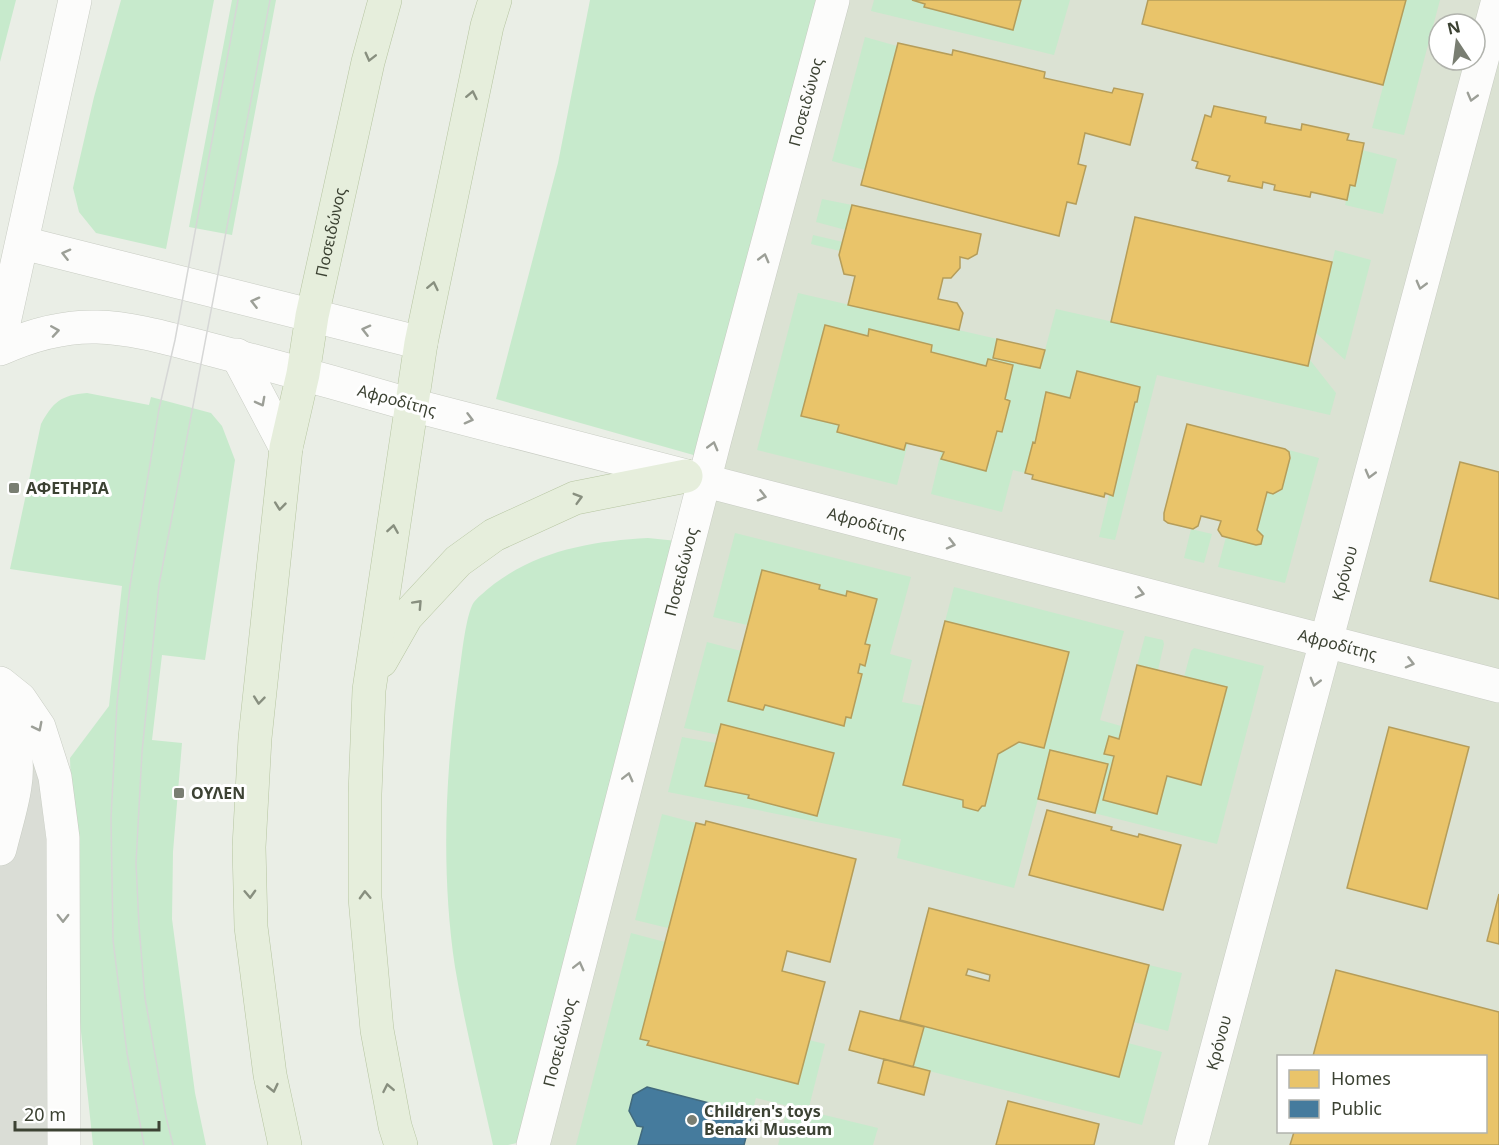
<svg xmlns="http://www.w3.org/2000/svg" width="1499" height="1145" viewBox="0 0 1499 1145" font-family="'Noto Sans',sans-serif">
	<rect width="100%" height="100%" fill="#eaeee6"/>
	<path fill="#dbe2d3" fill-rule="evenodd" d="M 836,0 L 1499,0 L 1499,1145 L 549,1145 ZM 1439,24 L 1475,24 L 1475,60 L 1439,60 ZM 1278,1056 L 1486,1056 L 1486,1132 L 1278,1132 Z"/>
	<path fill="#c7eacc" d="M 0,0 L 16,0 L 0,62 Z
		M 121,0 L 214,0 L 166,249 L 96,233 L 79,212 L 73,188 L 94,97 Z
		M 232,0 L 276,0 L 232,235 L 189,227 Z
		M 590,0 L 824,0 L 697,456 L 496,399 L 558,163 Z
		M 874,0 L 1070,0 L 1054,55 L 871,11 Z
		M 1406,0 L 1440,0 L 1404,135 L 1372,128 Z
		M 865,37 L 897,46 L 865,170 L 832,161 Z
		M 1362,150 L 1397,159 L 1383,214 L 1345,205 L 1350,185 L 1355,186 Z
		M 822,199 L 852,205 L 846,230 L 816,222 Z
		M 813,235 L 843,242 L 840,251 L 811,244 Z
		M 1335,250 L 1371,260 L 1345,360 L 1316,333 Z
		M 798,293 L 1045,350 L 1056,309 L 1308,366 L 1310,360 L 1336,393 L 1330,415 L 1157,375 L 1115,540 L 1099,537 L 1109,495 L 1113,495 L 1135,402 L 1137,402 L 1140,387 L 1078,371 L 1070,398 L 1046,392 L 1035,443 L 1033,443 L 1025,473 L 1013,470 L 1002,512 L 931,494 L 941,452 L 908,443 L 897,485 L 757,450 Z
		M 87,393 L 149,405 L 151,397 L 211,413 L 222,426 L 235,460 L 205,660 L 162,655 L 152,740 L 182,743 L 173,852 L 172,919 L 195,1093 L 206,1145 L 93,1145 L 79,1013 L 70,758 L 109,706 L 122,586 L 10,569 L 41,424 C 53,402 61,395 87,393 Z
		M 1285,449 L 1319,458 L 1285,583 L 1218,567 L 1226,537 L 1256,545 L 1261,544 L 1263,536 L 1257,530 L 1267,492 L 1278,493 L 1282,489 L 1291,456 Z
		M 1191,529 L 1212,534 L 1204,563 L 1184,558 Z
		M 735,533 L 911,577 L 890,654 L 912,660 L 902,702 L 923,706 L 954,587 L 1124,631 L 1100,720 L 1121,726 L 1145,636 L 1163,640 L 1164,644 L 1158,670 L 1184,677 L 1191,651 L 1194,648 L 1264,666 L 1217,844 L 1038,799 L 1014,888 L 897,858 L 901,839 L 668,792 L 682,737 L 716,743 L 719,735 L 684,728 L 707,642 L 741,651 L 728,701 L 763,710 L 765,705 L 844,725 L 846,717 L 851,718 L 862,675 L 858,673 L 860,664 L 865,665 L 870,646 L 865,644 L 876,599 L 848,592 L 846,596 L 819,589 L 820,584 L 762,570 L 747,625 L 713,617 Z
		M 648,538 L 677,541 L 517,1143 L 508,1145 L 493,1145 C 480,1086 465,1027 455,967 C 441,873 445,776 458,682 C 461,665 465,615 474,602 C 479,596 488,589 494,584 C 539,550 594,541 648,538 Z
		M 662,814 L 696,823 L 668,928 L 635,920 Z
		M 631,933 L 665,942 L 640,1039 L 649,1041 L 648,1045 L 809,1040 L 825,1044 L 808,1111 L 878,1128 L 873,1145 L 778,1145 L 788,1106 L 756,1098 L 744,1145 L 576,1145 Z
		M 1149,965 L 1182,973 L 1168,1031 L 1134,1022 Z
		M 923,1026 L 1119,1076 L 1128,1043 L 1162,1052 L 1142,1125 L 913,1067 Z"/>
	<path fill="#daddd6" d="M 0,704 L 25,734 L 39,781 L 46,839 L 47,1145 L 0,1145 Z"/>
	<path fill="#e9c46a" stroke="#b59d5a" stroke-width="1.5" fill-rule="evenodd" d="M 912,0 L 1021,0 L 1013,30 L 924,7 L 925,4 Z
		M 1148,0 L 1406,0 L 1383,85 L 1142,24 Z
		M 898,43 L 952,55 L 953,50 L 1045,72 L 1044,78 L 1112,93 L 1114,88 L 1143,94 L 1130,145 L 1085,133 L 1078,164 L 1086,166 L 1076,204 L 1067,202 L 1059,236 L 861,185 Z
		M 1214,106 L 1266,117 L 1265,123 L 1301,130 L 1302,124 L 1349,134 L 1347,140 L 1364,143 L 1355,186 L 1350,185 L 1347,200 L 1311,192 L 1310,197 L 1274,190 L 1275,185 L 1263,182 L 1262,188 L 1228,181 L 1230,176 L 1196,168 L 1198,162 L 1192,160 L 1205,115 L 1211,117 Z
		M 852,205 L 981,234 L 977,254 L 968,259 L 960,257 L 960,268 L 951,278 L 943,278 L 938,299 L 957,303 L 963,313 L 959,330 L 848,305 L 855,276 L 844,274 L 839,255 Z
		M 1135,217 L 1332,262 L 1308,366 L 1111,322 Z
		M 825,325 L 868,336 L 869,329 L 932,345 L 931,352 L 986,366 L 988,359 L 1013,365 L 1005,399 L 1010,401 L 1002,432 L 997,431 L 986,471 L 941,459 L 944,452 L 906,443 L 904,450 L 837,432 L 839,425 L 801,416 Z
		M 997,339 L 1045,350 L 1040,368 L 993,358 Z
		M 1077,371 L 1140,387 L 1137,402 L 1135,402 L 1113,496 L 1105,493 L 1104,497 L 1032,479 L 1033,475 L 1025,473 L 1033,442 L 1035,443 L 1046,392 L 1070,398 Z
		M 1187,424 L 1285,449 L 1289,452 L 1290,458 L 1282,489 L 1273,494 L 1267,492 L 1257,530 L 1263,536 L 1261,544 L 1256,545 L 1222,536 L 1218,530 L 1221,521 L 1201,516 L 1198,526 L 1193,529 L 1168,523 L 1164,520 L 1164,513 Z
		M 1460,462 L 1499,472 L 1499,599 L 1430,581 Z
		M 762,570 L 820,585 L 819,589 L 846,596 L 847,591 L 877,599 L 865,644 L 870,645 L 865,666 L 860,664 L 858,673 L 862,674 L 851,718 L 846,717 L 844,726 L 765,705 L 763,710 L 728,701 Z
		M 945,621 L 1069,652 L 1044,748 L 1019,742 L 998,754 L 985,806 L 982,806 L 978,811 L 963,807 L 963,800 L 903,785 Z
		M 1137,665 L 1227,687 L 1201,785 L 1167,776 L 1157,814 L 1103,800 L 1114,756 L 1104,754 L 1109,736 L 1119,739 Z
		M 721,724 L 834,753 L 817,816 L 748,798 L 749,795 L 705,786 Z
		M 1389,727 L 1469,747 L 1427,909 L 1347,888 Z
		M 1050,750 L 1108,764 L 1095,813 L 1038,799 Z
		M 1047,810 L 1112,827 L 1111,830 L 1138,837 L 1139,834 L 1181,845 L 1163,910 L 1029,875 Z
		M 706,821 L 856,859 L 830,962 L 787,951 L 782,971 L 825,982 L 798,1084 L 647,1045 L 649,1041 L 640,1039 L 696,823 L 705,825 Z
		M 1499,894 L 1499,944 L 1487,941 Z
		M 929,908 L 1149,965 L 1119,1077 L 900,1020 ZM 968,969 L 990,975 L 989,981 L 966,975 Z
		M 1336,970 L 1499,1012 L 1499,1145 L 1290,1145 L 1294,1132 L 1486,1132 L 1486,1056 L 1313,1056 Z
		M 860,1011 L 924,1027 L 913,1067 L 849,1050 Z
		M 884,1059 L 930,1071 L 924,1095 L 878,1083 Z
		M 1008,1101 L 1099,1124 L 1094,1145 L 996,1145 Z"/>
	<path fill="#457b9d" stroke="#426a7d" stroke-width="1.5" d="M 647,1087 L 752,1114 L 744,1145 L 638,1145 L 643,1127 L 637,1126 L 629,1111 L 633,1095 Z"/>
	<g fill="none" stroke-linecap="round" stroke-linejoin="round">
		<g stroke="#c8ccc3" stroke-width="34">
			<g id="minor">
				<path d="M 23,243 L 421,343"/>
				<path d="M 0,341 L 75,0"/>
				<path d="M 0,349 C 31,335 63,326 97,327 C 134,328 170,339 205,348 C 274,366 343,385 412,405"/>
				<path d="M 237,355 L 286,448"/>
				<path d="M 0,683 L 20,699 L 39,727 L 55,777 L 63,838 L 64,1145"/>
				<path d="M 0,695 C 10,721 20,757 15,786 C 12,807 5,828 0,849"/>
				<path id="s1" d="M 533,1145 L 715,439 L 833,0"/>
				<path id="s2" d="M 1191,1145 L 1498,0"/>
			</g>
		</g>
		<g stroke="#c8ccc3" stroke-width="34">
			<g id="tertiary">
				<path id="s3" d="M 412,405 L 1499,686"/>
			</g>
		</g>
		<g stroke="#b6c5a1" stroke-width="34">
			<g id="trunk">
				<path d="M 381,661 L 406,617 L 458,561 L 494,535 L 575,498 L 686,476"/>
				<path id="s4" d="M 285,1145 L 270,1075 L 251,927 L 249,847 L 255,738 L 286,448 L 303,374 L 312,316 L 368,62 L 385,0"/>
				<path d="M 401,1145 L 395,1126 L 377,1030 L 365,898 L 365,794 L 369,690 L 421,343 L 487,26 L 495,0"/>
			</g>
		</g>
		<use href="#minor" stroke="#fcfcfb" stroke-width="33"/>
		<use href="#tertiary" stroke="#fcfcfb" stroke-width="33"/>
		<use href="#trunk" stroke="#e6eedc" stroke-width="33"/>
		<path stroke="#d6d7d6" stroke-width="1.5" d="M 144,1145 L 127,1053 L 113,940 L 111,818 L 117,703 L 130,586 L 159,409 L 175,340 L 238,0
			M 173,1145 L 166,1117 L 145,998 L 139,926 L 136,863 L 142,752 L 159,585 L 270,0"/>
	</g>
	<defs><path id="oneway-chevron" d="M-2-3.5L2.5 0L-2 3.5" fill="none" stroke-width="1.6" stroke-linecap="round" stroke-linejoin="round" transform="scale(1.5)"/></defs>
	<g stroke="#888f7f">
		<use href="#oneway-chevron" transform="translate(370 57) rotate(104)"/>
		<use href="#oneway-chevron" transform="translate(472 95) rotate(-78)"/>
		<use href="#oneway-chevron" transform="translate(433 286) rotate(-78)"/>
		<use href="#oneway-chevron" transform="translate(578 498) rotate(-16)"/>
		<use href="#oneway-chevron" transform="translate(280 506) rotate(96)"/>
		<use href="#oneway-chevron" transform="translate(393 529) rotate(-81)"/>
		<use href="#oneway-chevron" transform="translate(418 604) rotate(-47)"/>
		<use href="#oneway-chevron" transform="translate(259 700) rotate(96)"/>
		<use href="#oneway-chevron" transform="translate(250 894) rotate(88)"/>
		<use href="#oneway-chevron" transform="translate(365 895) rotate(-92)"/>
		<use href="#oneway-chevron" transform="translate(273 1088) rotate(77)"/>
		<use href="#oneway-chevron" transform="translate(388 1088) rotate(-101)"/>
	</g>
	<g stroke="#9c9f97">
		<use href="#oneway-chevron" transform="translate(1472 97) rotate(105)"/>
		<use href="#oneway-chevron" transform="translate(66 254) rotate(-166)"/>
		<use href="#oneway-chevron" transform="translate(764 258) rotate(-75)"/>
		<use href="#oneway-chevron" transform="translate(1421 285) rotate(105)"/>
		<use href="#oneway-chevron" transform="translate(255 302) rotate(-166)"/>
		<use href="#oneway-chevron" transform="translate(366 330) rotate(-166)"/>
		<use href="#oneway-chevron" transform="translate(55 331) rotate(-9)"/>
		<use href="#oneway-chevron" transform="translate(261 402) rotate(62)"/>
		<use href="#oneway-chevron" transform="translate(469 419) rotate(15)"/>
		<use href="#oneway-chevron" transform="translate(713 446) rotate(-75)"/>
		<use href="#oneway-chevron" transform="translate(1370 474) rotate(105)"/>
		<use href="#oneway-chevron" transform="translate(762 496) rotate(14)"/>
		<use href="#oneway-chevron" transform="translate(951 544) rotate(14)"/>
		<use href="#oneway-chevron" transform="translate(1140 593) rotate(14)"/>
		<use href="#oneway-chevron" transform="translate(1410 663) rotate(14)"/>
		<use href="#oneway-chevron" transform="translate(1315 682) rotate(105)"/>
		<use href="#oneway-chevron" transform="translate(38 727) rotate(63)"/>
		<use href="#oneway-chevron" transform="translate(628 777) rotate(-76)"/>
		<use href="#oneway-chevron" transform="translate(63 918) rotate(90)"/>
		<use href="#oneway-chevron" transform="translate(579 966) rotate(-76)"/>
	</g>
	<g fill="#797e72" stroke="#fff" stroke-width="2">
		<rect x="8" y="482" width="12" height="12" rx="3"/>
		<rect x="173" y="787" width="12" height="12" rx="3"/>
		<circle cx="692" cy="1120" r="6"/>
	</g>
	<g text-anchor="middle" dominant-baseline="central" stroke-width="6" stroke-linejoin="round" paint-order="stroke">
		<g font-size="16" fill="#3c4233" stroke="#fff">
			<text stroke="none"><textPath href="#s1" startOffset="1078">Ποσειδώνος</textPath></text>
			<text stroke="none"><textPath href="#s4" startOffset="922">Ποσειδώνος</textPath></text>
			<text transform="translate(397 400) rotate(15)">Αφροδίτης</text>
			<text stroke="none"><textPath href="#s3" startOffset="470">Αφροδίτης</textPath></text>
			<text stroke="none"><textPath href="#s1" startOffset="592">Ποσειδώνος</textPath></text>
			<text stroke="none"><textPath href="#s2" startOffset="592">Κρόνου</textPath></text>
			<text stroke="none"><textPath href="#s3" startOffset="956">Αφροδίτης</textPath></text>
			<text stroke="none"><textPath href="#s2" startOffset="106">Κρόνου</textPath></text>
			<text stroke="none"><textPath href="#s1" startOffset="106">Ποσειδώνος</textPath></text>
		</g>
		<g font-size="16" font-weight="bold" fill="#3c4233" stroke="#fff" text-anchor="start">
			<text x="26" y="488">ΑΦΕΤΗΡΙΑ</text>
			<text x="191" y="793">ΟΥΛΕΝ</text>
			<text x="704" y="1111">Children's toys<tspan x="704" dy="18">Benaki Museum</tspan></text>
		</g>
	</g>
	<rect x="1277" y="1055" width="210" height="78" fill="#ffffff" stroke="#b1b3ad" stroke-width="1.5"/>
	<rect x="1289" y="1070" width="30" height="18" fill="#e9c46a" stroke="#b1b3ad" stroke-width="1.5"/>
	<text x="1331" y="1085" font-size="18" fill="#3c4233">Homes</text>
	<rect x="1289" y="1100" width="30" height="18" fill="#457b9d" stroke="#b1b3ad" stroke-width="1.5"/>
	<text x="1331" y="1115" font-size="18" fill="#3c4233">Public</text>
	<g transform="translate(1457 42) rotate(347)"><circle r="28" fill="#ffffff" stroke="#b1b3ad" stroke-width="1.5"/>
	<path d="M0-4.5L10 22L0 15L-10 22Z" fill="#797e72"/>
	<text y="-9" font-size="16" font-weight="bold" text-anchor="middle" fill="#3c4233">N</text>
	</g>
	<path d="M15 1121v9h144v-9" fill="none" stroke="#3c4233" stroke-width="3"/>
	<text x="24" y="1121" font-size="18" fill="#3c4233" stroke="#ffffff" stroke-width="4.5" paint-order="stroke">20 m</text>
</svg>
